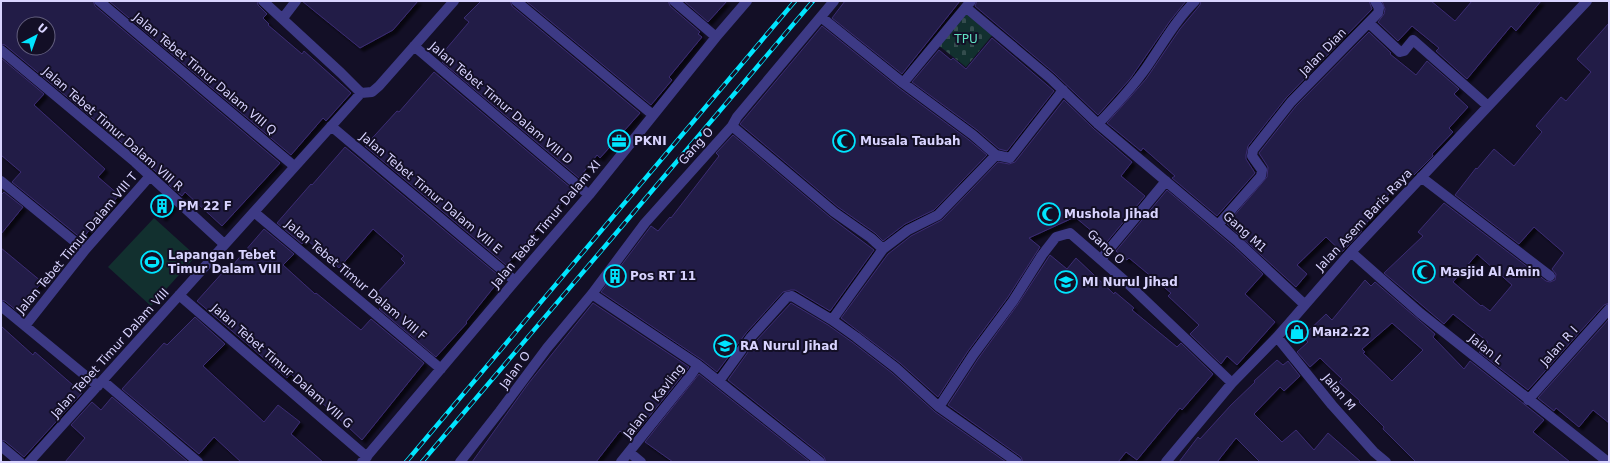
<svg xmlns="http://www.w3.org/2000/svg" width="1610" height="463" viewBox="0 0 1610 463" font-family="'DejaVu Sans',sans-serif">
	<defs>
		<pattern id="cemetery-stones" width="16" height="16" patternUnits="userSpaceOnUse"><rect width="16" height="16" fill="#12302f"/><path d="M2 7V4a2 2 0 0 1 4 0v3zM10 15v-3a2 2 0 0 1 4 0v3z" fill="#344d4e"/></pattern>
		<filter id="shadow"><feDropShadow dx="3.5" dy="3.5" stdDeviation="1" flood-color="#0009"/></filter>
	</defs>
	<rect width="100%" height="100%" fill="#130f26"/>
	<path fill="url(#cemetery-stones)" d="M 965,10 L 994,33 L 966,67 L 938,45 Z"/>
	<path fill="#12302f" d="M 154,218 L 196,256 L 151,306 L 108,267 Z"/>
	<path fill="#241b47" stroke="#3b2d73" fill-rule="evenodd" filter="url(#shadow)" d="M 1,1 L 93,1 L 95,6 L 280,163 L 222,226 L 185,192 L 182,196 L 169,185 L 170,184 L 139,157 L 5,45 L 1,44 ZM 24,24 L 48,24 L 48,48 L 24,48 Z
		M 109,1 L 257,1 L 258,5 L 267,14 L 263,18 L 269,24 L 268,25 L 302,54 L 304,51 L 351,93 L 326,121 L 323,118 L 291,155 Z
		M 302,1 L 418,1 L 393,30 L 360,48 Z
		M 481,1 L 510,1 L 512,6 L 640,113 L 600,158 L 597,155 L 579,178 L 442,62 L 445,59 L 441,55 L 469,22 L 464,18 Z
		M 526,1 L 668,1 L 670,6 L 700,32 L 698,34 L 702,37 L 669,77 L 672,80 L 651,105 Z
		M 684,1 L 727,1 L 708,22 Z
		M 845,1 L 960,1 L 902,74 L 832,18 Z
		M 977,1 L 1186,1 L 1170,21 L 1130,79 L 1098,115 L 1054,73 L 975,6 Z
		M 1201,1 L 1369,1 L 1372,9 L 1286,98 L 1248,146 L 1246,155 L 1246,159 L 1255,173 L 1217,216 L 1172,178 L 1175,176 L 1143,148 L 1141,151 L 1107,123 L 1146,79 L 1180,29 L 1200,5 Z
		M 1382,1 L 1431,1 L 1455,21 L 1472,1 L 1541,1 L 1516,31 L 1511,26 L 1467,79 L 1436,51 L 1439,48 L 1412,26 L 1398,41 L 1378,22 L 1384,14 L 1385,9 Z
		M 1609,23 L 1609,303 L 1604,305 L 1528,390 L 1479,352 L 1488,342 L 1453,314 L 1444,324 L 1384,273 L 1423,236 L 1418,232 L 1444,203 L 1546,281 L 1550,282 L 1555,280 L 1556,274 L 1552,269 L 1564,253 L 1534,227 L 1519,244 L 1455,195 L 1476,168 L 1477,169 L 1494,149 L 1514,166 L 1542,132 L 1536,126 L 1561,97 L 1566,101 L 1591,72 L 1577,59 ZM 1477,254 L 1512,285 L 1490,311 L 1482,305 L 1481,306 L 1453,282 Z
		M 822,26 L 899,88 L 969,140 L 987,155 L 934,210 L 905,224 L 883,241 L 875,233 L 838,207 L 740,124 Z
		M 1369,32 L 1391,53 L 1390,54 L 1416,75 L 1427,61 L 1459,89 L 1454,94 L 1468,107 L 1449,128 L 1453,132 L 1432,154 L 1433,156 L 1414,175 L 1409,170 L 1376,209 L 1378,210 L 1360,230 L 1362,231 L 1342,252 L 1326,237 L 1297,265 L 1307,274 L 1296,287 L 1227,224 L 1267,177 L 1268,167 L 1259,153 L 1296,106 Z
		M 992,38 L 1054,91 L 1007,151 L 999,149 L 977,130 L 912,82 L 939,50 L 951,60 L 953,58 L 966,69 Z
		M 1,58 L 44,94 L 34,105 L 105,169 L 98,177 L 119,195 L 82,239 L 12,182 L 21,172 L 1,155 Z
		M 434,72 L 571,188 L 569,191 L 570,192 L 506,265 L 365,146 L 397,111 L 399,112 Z
		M 1064,100 L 1094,129 L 1132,162 L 1121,176 L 1145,196 L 1106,243 L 1075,217 L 1029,238 L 1040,247 L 1008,297 L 968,351 L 938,397 L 900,363 L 841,318 L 888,254 L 911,236 L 942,220 L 998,162 L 1009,164 L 1015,162 Z
		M 733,135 L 830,217 L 874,250 L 830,311 L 795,290 L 791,290 L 783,292 L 746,333 L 717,372 L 702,360 L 601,292 L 651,226 L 658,231 L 670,217 L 671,218 L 719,156 L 716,153 Z
		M 345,147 L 498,275 L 494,279 L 498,282 L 466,322 L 467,323 L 436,357 L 379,309 L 385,302 L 376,294 L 405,263 L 401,259 L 404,256 L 373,229 L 339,268 L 306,239 L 302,244 L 277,223 L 311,184 L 312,185 Z
		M 1167,190 L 1234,247 L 1263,274 L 1245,294 L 1275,322 L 1237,365 L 1227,356 L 1221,364 L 1190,334 L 1199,325 L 1168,296 L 1171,293 L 1129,258 L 1127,260 L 1116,251 Z
		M 4,192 L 23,207 L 1,234 L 1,195 Z
		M 161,195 L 173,206 L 163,218 L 150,207 Z
		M 264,229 L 294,254 L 283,265 L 315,294 L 316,293 L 361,330 L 371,319 L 424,363 L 362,440 L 291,374 L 287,378 L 197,301 L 224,271 L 226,273 Z
		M 1,248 L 42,282 L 17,311 L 5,301 L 1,300 Z
		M 1050,255 L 1067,269 L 1076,258 L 1114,294 L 1115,292 L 1134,308 L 1132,310 L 1177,347 L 1181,343 L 1213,374 L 1182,410 L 1180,408 L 1137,460 L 1126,452 L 1118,462 L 1023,462 L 1021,457 L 948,405 L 978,359 L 1018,304 Z
		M 1365,280 L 1371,286 L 1375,282 L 1435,334 L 1433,337 L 1464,369 L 1470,361 L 1544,420 L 1533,432 L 1570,462 L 1416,462 L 1383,429 L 1384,427 L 1359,402 L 1360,401 L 1339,382 L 1342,379 L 1320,358 L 1310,367 L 1297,352 L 1308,342 L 1303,336 L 1326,314 L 1332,320 ZM 1392,323 L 1423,350 L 1392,381 L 1363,353 L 1365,352 L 1362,349 Z
		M 593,303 L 689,367 L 686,371 L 635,434 L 631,432 L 626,437 L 620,431 L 596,462 L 472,462 L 528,384 Z
		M 791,303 L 828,325 L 852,342 L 892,373 L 935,412 L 1006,462 L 826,462 L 824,457 L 728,380 L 756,341 Z
		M 195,317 L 225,344 L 203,366 L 264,422 L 278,405 L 300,422 L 291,434 L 323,462 L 241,462 L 214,437 L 199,454 L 122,389 L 164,343 L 167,345 Z
		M 1609,319 L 1609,423 L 1593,410 L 1579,427 L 1556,408 L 1554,411 L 1538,398 Z
		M 1,326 L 33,355 L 35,352 L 82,393 L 24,457 L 5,441 L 1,440 Z
		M 1277,360 L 1283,365 L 1288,361 L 1300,376 L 1284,391 L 1280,387 L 1254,414 L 1282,442 L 1296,430 L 1314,450 L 1328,433 L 1361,462 L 1260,462 L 1236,438 L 1217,462 L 1179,462 L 1198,437 L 1200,439 L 1231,405 L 1255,382 L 1254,381 Z
		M 699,374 L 810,462 L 673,462 L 645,442 Z
		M 112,397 L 188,462 L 65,462 L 85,438 L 71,425 L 92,402 L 101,410 Z"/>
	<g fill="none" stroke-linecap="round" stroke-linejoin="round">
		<path stroke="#3d3a85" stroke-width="10" d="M 99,1 L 294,166
			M 263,1 L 341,73 L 361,93
			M 516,1 L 653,115
			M 674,1 L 716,37
			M 964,10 L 969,10 L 1050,78 L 1098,124 L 1238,242 L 1304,304
			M 821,17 L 903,83 L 973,135 L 996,155 L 1010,158 L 1063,90
			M 283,18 L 296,1
			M 1369,23 L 1400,52 L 1404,51 L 1413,40 L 1488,106
			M 414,46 L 589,195
			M 1,50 L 135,162 L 224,244
			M 903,83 L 971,1
			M 1098,124 C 1115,106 1132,88 1146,68 C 1162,45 1175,21 1195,1
			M 331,126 L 515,281
			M 732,126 L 834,212 L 871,238 L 883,249
			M 1421,177 L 1550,276
			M 1,181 L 85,250
			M 254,212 L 441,369
			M 1218,225 L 1261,176 L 1262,170 L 1252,156 L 1253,150 L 1291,102 L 1378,13 L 1379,8 L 1375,1
			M 1351,252 L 1420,313 L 1608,462
			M 1101,259 L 1166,181
			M 592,294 L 698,365 L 820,462
			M 179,295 L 367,457
			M 1,306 L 98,386
			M 832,320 L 883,249 L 908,230 L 938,215 L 996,155
			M 25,326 L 85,250 L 150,176
			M 1277,337 L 1332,405 L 1374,452 L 1386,462
			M 103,381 L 198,462
			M 719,381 L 751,337 L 787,297 L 792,296 L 832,320 L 856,337 L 896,368 L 939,407 L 1017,462
			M 1528,400 L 1609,309
			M 939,407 L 973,355 L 1013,301 L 1042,255 L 1056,237 L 1070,233 L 1124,280 L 1232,383
			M 1,446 L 20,462
			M 629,452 L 641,462
			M 29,462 L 361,93 L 372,92 L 379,86 L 454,1
			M 362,462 L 515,281 L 589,195 L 716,37 L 747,1
			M 460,462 L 500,411 L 547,348 L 592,294 L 645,223 L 732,126 L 737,117 L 834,1
			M 621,462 L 691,375 L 698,365
			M 1166,462 L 1232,383 L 1277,337 L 1351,252 L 1587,1"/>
		<g stroke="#00e5ff" stroke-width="4.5">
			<path id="rail" d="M 406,462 L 795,1
				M 422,462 L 813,1"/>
		</g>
		<use href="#rail" stroke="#130f26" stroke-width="3" stroke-dasharray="9" stroke-linecap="butt"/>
	</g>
	<defs>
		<g id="office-ring" transform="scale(1.15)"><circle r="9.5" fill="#130f26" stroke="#00e5ff" stroke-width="1.5"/><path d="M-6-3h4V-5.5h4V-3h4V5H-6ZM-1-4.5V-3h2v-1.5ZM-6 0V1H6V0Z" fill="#00e5ff"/></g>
		<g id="mosque-ring" transform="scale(1.15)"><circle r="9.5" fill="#130f26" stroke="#00e5ff" stroke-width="1.5"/><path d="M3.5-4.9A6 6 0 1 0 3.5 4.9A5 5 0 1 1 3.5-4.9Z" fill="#00e5ff"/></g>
		<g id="building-ring" transform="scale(1.15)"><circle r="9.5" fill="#130f26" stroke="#00e5ff" stroke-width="1.5"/><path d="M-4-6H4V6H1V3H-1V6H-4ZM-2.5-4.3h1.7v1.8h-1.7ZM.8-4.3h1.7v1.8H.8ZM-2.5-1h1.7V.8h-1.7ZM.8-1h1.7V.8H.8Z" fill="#00e5ff"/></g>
		<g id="stadium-ring" transform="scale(1.15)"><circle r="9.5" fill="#130f26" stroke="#00e5ff" stroke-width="1.5"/><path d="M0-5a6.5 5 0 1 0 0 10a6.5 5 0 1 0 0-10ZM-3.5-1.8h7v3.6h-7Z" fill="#00e5ff"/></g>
		<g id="school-ring" transform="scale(1.15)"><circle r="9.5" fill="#130f26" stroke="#00e5ff" stroke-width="1.5"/><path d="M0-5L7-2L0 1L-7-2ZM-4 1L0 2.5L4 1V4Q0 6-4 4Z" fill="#00e5ff"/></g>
		<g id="shop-ring" transform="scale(1.15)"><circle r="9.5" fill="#130f26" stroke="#00e5ff" stroke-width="1.5"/><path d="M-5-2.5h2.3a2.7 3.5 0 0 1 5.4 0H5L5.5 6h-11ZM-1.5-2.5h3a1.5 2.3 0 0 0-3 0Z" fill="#00e5ff"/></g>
	</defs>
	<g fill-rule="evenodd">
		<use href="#office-ring" x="619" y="141"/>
		<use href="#mosque-ring" x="844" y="141"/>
		<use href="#building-ring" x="162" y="206"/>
		<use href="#mosque-ring" x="1049" y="214"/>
		<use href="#stadium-ring" x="152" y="262"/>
		<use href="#mosque-ring" x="1424" y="272"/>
		<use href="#building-ring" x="615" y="276"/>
		<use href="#school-ring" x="1066" y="282"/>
		<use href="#shop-ring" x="1297" y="332"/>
		<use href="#school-ring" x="725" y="346"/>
	</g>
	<g text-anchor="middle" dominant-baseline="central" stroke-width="4" stroke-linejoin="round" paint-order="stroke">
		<g font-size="12" fill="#5fe0c0" stroke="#130f26">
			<text x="966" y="39">TPU</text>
		</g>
		<g font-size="12" fill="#d9d4ff" stroke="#130f26">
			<text transform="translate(1323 52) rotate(-46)">Jalan Dian</text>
			<text transform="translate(205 74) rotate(40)">Jalan Tebet Timur Dalam VIII Q</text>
			<text transform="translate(501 103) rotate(40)">Jalan Tebet Timur Dalam VIII D</text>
			<text transform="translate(113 129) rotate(41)">Jalan Tebet Timur Dalam VIII R</text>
			<text transform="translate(696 146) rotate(-48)">Gang O</text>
			<text transform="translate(431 193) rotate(40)">Jalan Tebet Timur Dalam VIII E</text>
			<text transform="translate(1364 220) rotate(-47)">Jalan Asem Baris Raya</text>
			<text transform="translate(546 224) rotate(-50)">Jalan Tebet Timur Dalam XI</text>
			<text transform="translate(1245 232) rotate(42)">Gang M1</text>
			<text transform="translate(77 243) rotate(-50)">Jalan Tebet Timur Dalam VIII T</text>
			<text transform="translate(1106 247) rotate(42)">Gang O</text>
			<text transform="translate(356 280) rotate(40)">Jalan Tebet Timur Dalam VIII F</text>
			<text transform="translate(1559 346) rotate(-48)">Jalan R I</text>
			<text transform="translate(1486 349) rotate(39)">Jalan L</text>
			<text transform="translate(110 353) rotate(-48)">Jalan Tebet Timur Dalam VIII</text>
			<text transform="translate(282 366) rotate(41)">Jalan Tebet Timur Dalam VIII G</text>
			<text transform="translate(515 370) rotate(-54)">Jalan O</text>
			<text transform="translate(1339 392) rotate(50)">Jalan M</text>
			<text transform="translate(654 401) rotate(-52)">Jalan O Kavling</text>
		</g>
		<g font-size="12" font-weight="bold" fill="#d9d4ff" stroke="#130f26" text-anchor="start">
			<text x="634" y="141">PKNI</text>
			<text x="860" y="141">Musala Taubah</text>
			<text x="178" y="206">PM 22 F</text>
			<text x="1064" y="214">Mushola Jihad</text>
			<text x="168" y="255">Lapangan Tebet<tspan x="168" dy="14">Timur Dalam VIII</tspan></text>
			<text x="1440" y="272">Masjid Al Amin</text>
			<text x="630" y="276">Pos RT 11</text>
			<text x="1082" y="282">MI Nurul Jihad</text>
			<text x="1312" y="332">Ман2.22</text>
			<text x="740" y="346">RA Nurul Jihad</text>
		</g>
	</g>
	<rect width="1610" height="463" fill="none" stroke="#d9d4ff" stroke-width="4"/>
	<g transform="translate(36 36) rotate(41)"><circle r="19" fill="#130f26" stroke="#625e7d"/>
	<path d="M0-3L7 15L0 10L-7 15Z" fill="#00e5ff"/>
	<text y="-6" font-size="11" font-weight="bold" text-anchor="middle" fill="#d9d4ff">U</text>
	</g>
</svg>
